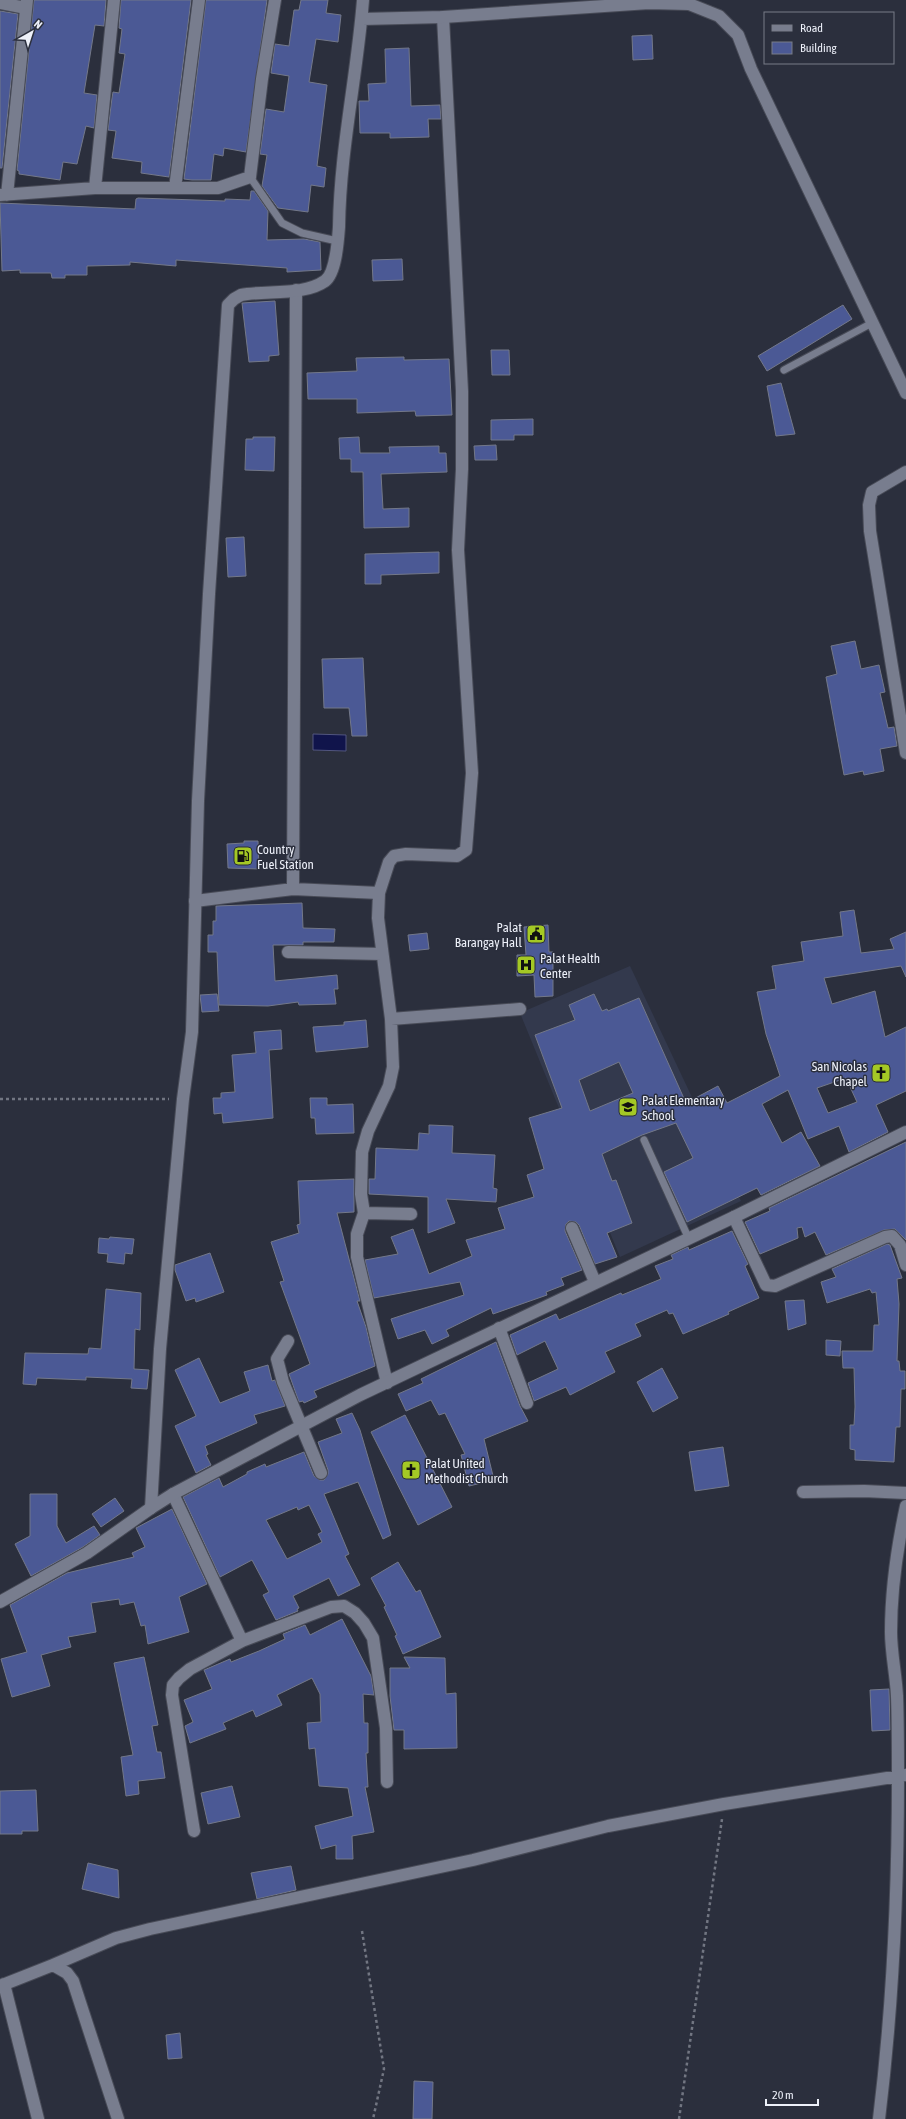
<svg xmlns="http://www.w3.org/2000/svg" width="906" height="2119" viewBox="0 0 906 2119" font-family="'Asap Condensed',sans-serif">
	<rect width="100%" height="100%" fill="#2b2f3d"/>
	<path fill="#33394d" d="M 630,966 L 741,1201 L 620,1257 L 520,1013 Z"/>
	<path fill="#10144b" stroke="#52567f" d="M 313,734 L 346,735 L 346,751 L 313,750 Z"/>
	<path fill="#4b5995" stroke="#737889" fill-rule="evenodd" d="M 34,0 L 106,0 L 104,26 L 95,25 L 84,93 L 97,95 L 94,128 L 86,126 L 77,164 L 63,162 L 60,180 L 19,174 L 19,171 L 17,170 Z
		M 121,0 L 191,0 L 169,177 L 141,173 L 142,162 L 112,158 L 116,131 L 108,130 L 112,98 L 113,92 L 119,93 L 125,54 L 119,53 L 122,29 L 119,28 Z
		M 206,0 L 267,0 L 246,152 L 224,148 L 223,156 L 214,154 L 211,180 L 192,180 L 184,179 Z
		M 301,0 L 328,0 L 326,13 L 341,15 L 338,42 L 316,39 L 309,82 L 327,85 L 317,166 L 326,168 L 324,187 L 311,185 L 308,212 L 278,208 L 262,186 L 267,155 L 260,154 L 266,109 L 284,112 L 289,76 L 271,73 L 275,44 L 289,46 L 294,10 L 299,10 Z
		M 0,11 L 18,14 L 2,168 L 0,168 Z
		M 652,35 L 653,59 L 633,60 L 632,36 Z
		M 409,48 L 411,106 L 440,105 L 441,119 L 428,119 L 429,137 L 390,138 L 390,133 L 360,133 L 359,101 L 369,101 L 368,84 L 386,83 L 385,49 Z
		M 251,191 L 254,191 L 268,211 L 267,240 L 304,239 L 320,242 L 321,270 L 287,272 L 287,268 L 176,260 L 176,266 L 130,262 L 130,265 L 87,266 L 87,275 L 65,275 L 65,278 L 52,278 L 51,273 L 20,273 L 20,270 L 2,271 L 0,203 L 135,209 L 136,199 L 138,198 L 225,201 L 225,199 L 250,200 Z
		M 402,259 L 403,280 L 373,281 L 372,260 Z
		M 275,301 L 279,355 L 269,356 L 269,361 L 249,362 L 242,303 Z
		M 843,305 L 852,319 L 767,371 L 758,356 Z
		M 491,350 L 509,350 L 510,375 L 492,375 Z
		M 404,357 L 404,360 L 449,359 L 452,415 L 416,416 L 415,411 L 357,413 L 357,399 L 308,399 L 307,373 L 357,371 L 356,358 Z
		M 781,383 L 795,434 L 776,436 L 767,386 Z
		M 533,419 L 533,435 L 514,435 L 514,440 L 491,440 L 491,420 Z
		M 253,437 L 275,437 L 274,471 L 245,470 L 246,439 L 253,439 Z
		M 359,437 L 360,453 L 390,453 L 389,447 L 439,446 L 439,453 L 446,453 L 447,472 L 381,474 L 383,509 L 409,508 L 409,527 L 364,528 L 363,472 L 351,472 L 351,459 L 340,459 L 339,438 Z
		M 496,445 L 497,460 L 475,460 L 474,446 Z
		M 244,537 L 246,576 L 228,577 L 226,538 Z
		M 439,552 L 439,573 L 381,575 L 381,584 L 365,584 L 365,554 Z
		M 855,641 L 861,669 L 879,665 L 885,692 L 880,693 L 888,728 L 894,727 L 897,746 L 880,749 L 884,771 L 864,775 L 863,771 L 844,775 L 826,677 L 837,674 L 831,646 Z
		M 363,658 L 367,736 L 352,736 L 349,708 L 324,708 L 322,659 Z
		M 244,841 L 258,841 L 259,869 L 228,868 L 227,844 L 244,843 Z
		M 302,903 L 303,928 L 335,929 L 334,942 L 303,942 L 303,945 L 273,945 L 275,981 L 337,975 L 338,989 L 334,989 L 336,1004 L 299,1005 L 298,1002 L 268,1006 L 219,1005 L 217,952 L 208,952 L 208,935 L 213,935 L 213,921 L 216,921 L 216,906 Z
		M 854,910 L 861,953 L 894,949 L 890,939 L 906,932 L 906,977 L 901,966 L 824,978 L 832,1004 L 875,991 L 885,1037 L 906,1027 L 906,1091 L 876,1105 L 888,1132 L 849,1152 L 839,1126 L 808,1139 L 788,1090 L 762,1104 L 782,1143 L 801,1132 L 820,1166 L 761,1195 L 757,1188 L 687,1222 L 664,1172 L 693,1158 L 676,1123 L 642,1135 L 602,1154 L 612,1181 L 616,1180 L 632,1223 L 607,1233 L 617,1257 L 595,1264 L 579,1225 L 576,1222 L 569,1221 L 566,1224 L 565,1231 L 582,1270 L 561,1278 L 564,1285 L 546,1292 L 547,1295 L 493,1314 L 491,1308 L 446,1330 L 449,1336 L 432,1344 L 425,1330 L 398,1339 L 391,1319 L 464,1295 L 460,1282 L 374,1298 L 365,1260 L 398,1254 L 391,1237 L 413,1229 L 429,1274 L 472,1256 L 466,1240 L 505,1229 L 498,1208 L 534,1197 L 527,1175 L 544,1169 L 529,1118 L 562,1108 L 535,1035 L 575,1020 L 569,1005 L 594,994 L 602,1011 L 607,1009 L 608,1011 L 639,998 L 686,1103 L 718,1086 L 727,1103 L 780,1076 L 766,1034 L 757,992 L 776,989 L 772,966 L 804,961 L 801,942 L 843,936 L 840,912 ZM 619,1062 L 633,1093 L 590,1111 L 579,1080 ZM 846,1078 L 857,1102 L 828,1113 L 817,1088 Z
		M 548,925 L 549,952 L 553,952 L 553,996 L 535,997 L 534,975 L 517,976 L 517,955 L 526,955 L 524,927 Z
		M 427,933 L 429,949 L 410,951 L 408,935 Z
		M 217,994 L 219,1011 L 202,1012 L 200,995 Z
		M 366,1020 L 368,1047 L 316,1052 L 313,1027 L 344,1025 L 344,1022 Z
		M 281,1030 L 282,1049 L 269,1050 L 273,1118 L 223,1123 L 222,1113 L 214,1114 L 213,1098 L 221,1098 L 221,1093 L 235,1092 L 232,1055 L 256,1053 L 254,1032 Z
		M 310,1098 L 327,1098 L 327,1105 L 353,1104 L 354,1133 L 316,1134 L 315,1118 L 311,1118 Z
		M 429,1125 L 453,1126 L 452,1153 L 495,1155 L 493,1188 L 497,1189 L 496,1202 L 446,1199 L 455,1223 L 428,1233 L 428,1197 L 369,1194 L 369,1179 L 375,1179 L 376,1148 L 418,1150 L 419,1133 L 429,1134 Z
		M 906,1142 L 906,1240 L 895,1229 L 884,1230 L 826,1255 L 815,1232 L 805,1237 L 802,1227 L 797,1228 L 798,1238 L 760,1254 L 745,1222 L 770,1211 L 769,1208 Z
		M 354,1179 L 354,1212 L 337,1213 L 360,1301 L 357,1301 L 366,1327 L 375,1366 L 314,1391 L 317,1397 L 304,1403 L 303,1401 L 299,1402 L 289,1374 L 310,1364 L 280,1282 L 284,1281 L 271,1242 L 299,1233 L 297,1225 L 300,1224 L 298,1181 Z
		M 732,1231 L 748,1264 L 745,1266 L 759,1298 L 728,1312 L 729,1314 L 683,1334 L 673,1313 L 669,1314 L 667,1310 L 635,1324 L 641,1336 L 605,1352 L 615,1372 L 570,1395 L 566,1387 L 534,1401 L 528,1383 L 558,1369 L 545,1341 L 517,1355 L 510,1335 L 556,1314 L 559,1320 L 621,1293 L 622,1295 L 661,1279 L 655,1266 L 673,1259 L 671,1255 L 688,1247 L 689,1250 Z
		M 110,1237 L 134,1239 L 132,1254 L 125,1253 L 124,1264 L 107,1262 L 108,1254 L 98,1253 L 99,1238 L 109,1239 Z
		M 887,1244 L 890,1245 L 902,1278 L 897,1279 L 899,1304 L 897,1361 L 899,1361 L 900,1371 L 905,1371 L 905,1389 L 901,1389 L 900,1427 L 896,1427 L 894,1462 L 855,1460 L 855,1450 L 850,1449 L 850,1425 L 854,1425 L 855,1407 L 854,1368 L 843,1368 L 842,1351 L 873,1351 L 874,1325 L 879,1325 L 876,1292 L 872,1293 L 870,1289 L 827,1303 L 821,1282 L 836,1277 L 832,1269 Z
		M 210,1253 L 224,1292 L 196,1302 L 195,1298 L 186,1301 L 175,1270 L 175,1265 Z
		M 106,1289 L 141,1293 L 140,1330 L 135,1329 L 134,1369 L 149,1370 L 147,1389 L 131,1388 L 132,1379 L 86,1377 L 86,1380 L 37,1378 L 36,1385 L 23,1384 L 25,1353 L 88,1354 L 89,1348 L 101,1349 Z
		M 804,1300 L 806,1324 L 788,1330 L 785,1301 Z
		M 826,1340 L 841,1341 L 840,1356 L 826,1355 Z
		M 496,1342 L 520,1406 L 528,1421 L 484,1439 L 494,1480 L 469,1486 L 461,1455 L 465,1454 L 445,1413 L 439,1415 L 431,1400 L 406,1411 L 398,1394 L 423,1383 L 421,1379 Z
		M 199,1358 L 220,1403 L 250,1391 L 244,1372 L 268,1365 L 272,1381 L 275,1380 L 285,1406 L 254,1415 L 257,1423 L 205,1446 L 208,1454 L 206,1455 L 211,1465 L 196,1473 L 175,1426 L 196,1416 L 175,1370 Z
		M 662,1368 L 678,1398 L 653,1412 L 637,1382 Z
		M 352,1413 L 360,1430 L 391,1535 L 383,1539 L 358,1482 L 324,1494 L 349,1554 L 345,1556 L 360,1585 L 338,1596 L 329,1578 L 293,1596 L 299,1608 L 297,1609 L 298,1611 L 276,1620 L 263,1595 L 269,1592 L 252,1560 L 220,1577 L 183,1497 L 219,1478 L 223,1487 L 247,1474 L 247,1472 L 265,1464 L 266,1467 L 304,1452 L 314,1476 L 320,1480 L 324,1480 L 328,1474 L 328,1470 L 318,1442 L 342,1433 L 336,1419 ZM 309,1505 L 322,1532 L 318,1534 L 322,1542 L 287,1559 L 266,1520 L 297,1507 L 298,1510 Z
		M 405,1415 L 452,1507 L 418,1525 L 371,1432 Z
		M 723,1447 L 729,1486 L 695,1491 L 689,1452 Z
		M 30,1494 L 57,1494 L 57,1526 L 66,1543 L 94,1526 L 100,1535 L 83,1547 L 31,1576 L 15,1544 L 30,1536 Z
		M 115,1498 L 124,1511 L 101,1527 L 92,1514 Z
		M 172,1509 L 207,1584 L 179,1597 L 189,1632 L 148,1644 L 145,1625 L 141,1626 L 134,1602 L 120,1605 L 119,1599 L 91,1603 L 96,1632 L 68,1637 L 71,1647 L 41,1655 L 50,1686 L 12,1697 L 1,1659 L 27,1652 L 10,1605 L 67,1573 L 134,1557 L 132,1553 L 145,1547 L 136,1528 Z
		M 398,1562 L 416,1592 L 420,1590 L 441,1637 L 403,1654 L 395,1636 L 397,1635 L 384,1607 L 386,1606 L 371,1578 Z
		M 342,1619 L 371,1676 L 374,1695 L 363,1694 L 364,1723 L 368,1723 L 368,1753 L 366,1753 L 368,1787 L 365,1787 L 374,1832 L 352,1836 L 353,1859 L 336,1859 L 336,1845 L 321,1849 L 315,1826 L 353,1816 L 348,1788 L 319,1786 L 315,1748 L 309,1749 L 307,1723 L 321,1722 L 320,1694 L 312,1678 L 277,1695 L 282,1705 L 256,1717 L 253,1710 L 223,1723 L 226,1729 L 190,1743 L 185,1726 L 193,1722 L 184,1700 L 212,1689 L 204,1670 L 230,1659 L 231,1662 L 259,1651 L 285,1639 L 283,1634 L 305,1625 L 310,1635 Z
		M 144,1657 L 158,1725 L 152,1726 L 157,1752 L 161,1752 L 165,1778 L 138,1781 L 139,1794 L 126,1796 L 121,1757 L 133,1755 L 114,1663 Z
		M 404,1657 L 445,1658 L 446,1694 L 456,1693 L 457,1748 L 404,1749 L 404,1730 L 394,1730 L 390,1696 L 390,1668 L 410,1668 Z
		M 889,1689 L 890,1730 L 872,1731 L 870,1690 Z
		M 232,1786 L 240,1817 L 208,1824 L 201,1793 Z
		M 36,1790 L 38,1831 L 22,1831 L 22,1834 L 0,1834 L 0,1791 Z
		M 88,1863 L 118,1870 L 119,1898 L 82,1889 Z
		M 291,1866 L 296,1890 L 257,1899 L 251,1873 Z
		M 180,2033 L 182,2058 L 168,2059 L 166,2035 Z
		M 414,2081 L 433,2082 L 432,2119 L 413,2119 Z"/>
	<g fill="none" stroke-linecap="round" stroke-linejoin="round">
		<g stroke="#484b57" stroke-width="9">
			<path id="service" d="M 250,177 L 282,223 L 302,233 L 337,241
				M 784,370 L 872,323
				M 644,1140 L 688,1237"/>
		</g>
		<g stroke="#484b57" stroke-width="14">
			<path id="minor" d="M 0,3 L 26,8
				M 95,188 L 114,0
				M 175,188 L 199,0
				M 0,195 L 95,188 L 218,188 L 250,177 L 262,79 L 275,0
				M 7,195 L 27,0
				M 906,472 L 872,492 L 869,505 L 870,531 L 906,753
				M 293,889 L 296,290
				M 195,901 L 293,889 L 379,893
				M 288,952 L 382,954
				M 391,1019 L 520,1009
				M 364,1213 L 411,1214
				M 734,1217 L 766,1285 L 775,1286 L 885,1237 L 892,1236 L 900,1245 L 906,1265
				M 572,1228 L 595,1282
				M 499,1328 L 527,1403
				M 288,1341 L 277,1359 L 283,1382 L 321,1473
				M 387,1383 L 357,1257 L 357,1234 L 364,1213 L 361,1194 L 362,1152 L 368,1131 L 389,1086 L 393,1067 L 391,1019 L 378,918 L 379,893 L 389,862 L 394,856 L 406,854 L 457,856 L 466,850 L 472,773 L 458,550 L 462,469 L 462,391 L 443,17
				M 803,1492 L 864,1491 L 906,1493
				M 173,1494 L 242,1641
				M 0,1602 L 87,1553 L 151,1508
				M 194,1831 L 172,1695 L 173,1685 L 179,1678 L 190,1669 L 242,1641 L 331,1607 L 344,1606 L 355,1613 L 364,1623 L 373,1638 L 386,1728 L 387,1782
				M 53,1965 L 116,1938 L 150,1929 L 473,1860 L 608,1826 L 724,1804 L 906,1775
				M 4,1984 L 38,2119
				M 0,1986 L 53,1965 L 67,1973 L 73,1981 L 118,2119
				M 879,2119 C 893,2005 898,1891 898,1777 C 898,1750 898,1723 897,1696 C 896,1675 891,1653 891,1632 C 891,1589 897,1548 906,1506"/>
		</g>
		<g stroke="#484b57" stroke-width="14">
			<path id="tertiary" d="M 362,19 L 443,17 L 649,3 L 689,4 L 719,16 L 738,35 L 751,69 L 906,393
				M 151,1508 L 160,1349 L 183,1099 L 192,1032 L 198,801 L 209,594 L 228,305 L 234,299 L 241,295 C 266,290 304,296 325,281 C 336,273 338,240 339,227 C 340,150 357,76 363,0
				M 151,1508 L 173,1494 L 360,1395 L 734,1217 L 906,1132"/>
		</g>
		<path stroke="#727682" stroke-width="2.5" stroke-dasharray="3 3" stroke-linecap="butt" d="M 0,1099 L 169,1099
			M 362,1931 L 384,2069 L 373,2119
			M 679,2119 L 722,1819"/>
		<use href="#service" stroke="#787d8e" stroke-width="7"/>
		<use href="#minor" stroke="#787d8e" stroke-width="12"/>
		<use href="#tertiary" stroke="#787d8e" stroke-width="12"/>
	</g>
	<defs>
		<g id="fuel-square" transform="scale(1)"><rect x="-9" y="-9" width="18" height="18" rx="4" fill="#a4c825" stroke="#2b2f3d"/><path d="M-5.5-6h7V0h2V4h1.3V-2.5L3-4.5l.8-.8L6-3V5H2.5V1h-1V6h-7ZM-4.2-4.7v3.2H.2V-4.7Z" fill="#111"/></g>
		<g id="civic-square" transform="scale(1)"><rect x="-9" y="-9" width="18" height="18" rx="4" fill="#a4c825" stroke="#2b2f3d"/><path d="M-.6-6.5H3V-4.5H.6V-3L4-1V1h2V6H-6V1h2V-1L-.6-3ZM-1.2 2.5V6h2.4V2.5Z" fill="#111"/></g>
		<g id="hospital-square" transform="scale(1)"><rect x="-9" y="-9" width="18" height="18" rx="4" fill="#a4c825" stroke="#2b2f3d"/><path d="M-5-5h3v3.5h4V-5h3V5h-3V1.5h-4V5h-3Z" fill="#111"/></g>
		<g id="church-square" transform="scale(1)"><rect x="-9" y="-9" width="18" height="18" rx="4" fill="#a4c825" stroke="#2b2f3d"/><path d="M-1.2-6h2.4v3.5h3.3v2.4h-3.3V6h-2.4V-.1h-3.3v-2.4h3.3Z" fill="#111"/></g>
		<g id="school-square" transform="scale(1)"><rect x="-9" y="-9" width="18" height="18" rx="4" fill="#a4c825" stroke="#2b2f3d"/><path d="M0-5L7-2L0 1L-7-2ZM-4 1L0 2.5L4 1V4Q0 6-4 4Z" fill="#111"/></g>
	</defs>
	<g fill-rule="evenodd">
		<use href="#fuel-square" x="243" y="856"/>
		<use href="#civic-square" x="536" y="934"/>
		<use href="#hospital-square" x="526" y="965"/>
		<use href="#church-square" x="881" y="1073"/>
		<use href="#school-square" x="628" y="1107"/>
		<use href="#church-square" x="411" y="1470"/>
	</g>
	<g text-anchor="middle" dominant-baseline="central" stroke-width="3" stroke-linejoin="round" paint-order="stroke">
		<g font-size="13" fill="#edf0f9" stroke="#2b2f3d" text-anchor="start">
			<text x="257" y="849">Country<tspan x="257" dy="15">Fuel Station</tspan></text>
			<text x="522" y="927" text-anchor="end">Palat<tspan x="522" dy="15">Barangay Hall</tspan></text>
			<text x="540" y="958">Palat Health<tspan x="540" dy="15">Center</tspan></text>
			<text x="867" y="1066" text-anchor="end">San Nicolas<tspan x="867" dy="15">Chapel</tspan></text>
			<text x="642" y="1100">Palat Elementary<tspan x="642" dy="15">School</tspan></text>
			<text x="425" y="1463">Palat United<tspan x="425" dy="15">Methodist Church</tspan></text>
		</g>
	</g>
	<rect x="764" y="12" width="130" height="52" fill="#2b2f3d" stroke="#797c88"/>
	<rect x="772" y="25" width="20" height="6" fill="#787d8e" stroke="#797c88"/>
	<text x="800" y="32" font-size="12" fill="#edf0f9">Road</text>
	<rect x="772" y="42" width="20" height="12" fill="#4b5995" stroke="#797c88"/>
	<text x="800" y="52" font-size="12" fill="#edf0f9">Building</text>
	<g transform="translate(32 32) rotate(39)" stroke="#2b2f3d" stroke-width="3" paint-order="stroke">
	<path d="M0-3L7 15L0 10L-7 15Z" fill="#edf0f9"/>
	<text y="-6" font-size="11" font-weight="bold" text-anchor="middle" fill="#edf0f9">N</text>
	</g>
	<path d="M766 2099v6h52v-6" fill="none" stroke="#edf0f9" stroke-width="2"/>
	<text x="772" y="2099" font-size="12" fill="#edf0f9" stroke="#2b2f3d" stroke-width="3" paint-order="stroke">20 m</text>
</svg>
